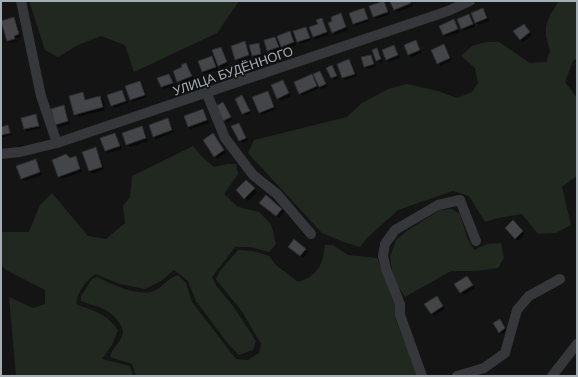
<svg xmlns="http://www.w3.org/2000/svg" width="578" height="377" viewBox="0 0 578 377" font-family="Helvetica,sans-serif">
	<rect width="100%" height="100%" fill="#141415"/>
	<path fill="#202820" d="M 29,1 L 239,1 L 217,33 L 134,72 L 125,45 L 101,36 L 78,45 L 58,57 L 45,50 Z
		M 559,1 L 577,1 L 577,58 L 573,61 L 565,82 L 577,98 L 577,176 L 562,187 L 571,225 L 556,233 L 538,234 L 522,214 L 498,218 L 485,222 L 469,196 L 453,191 L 398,210 L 367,238 L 360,247 L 346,243 L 322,233 L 248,153 L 254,140 L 347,117 L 362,103 L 388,89 L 407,84 L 438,91 L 457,98 L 472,92 L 478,83 L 475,68 L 461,56 L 472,46 L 486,42 L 499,42 L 530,63 L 546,62 L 550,51 L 546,37 L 546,26 L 550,15 Z
		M 193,146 L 203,158 L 214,167 L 227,164 L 236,164 L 238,174 L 224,194 L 238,207 L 259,212 L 271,224 L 276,244 L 269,252 L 250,247 L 235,247 L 212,277 L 217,287 L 233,306 L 256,341 L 253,350 L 239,355 L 229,345 L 196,301 L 188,281 L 174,270 L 161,281 L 145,289 L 120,284 L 95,274 C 85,282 78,291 76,304 C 96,312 104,312 118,330 L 112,345 L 102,359 L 130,366 L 133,376 L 16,376 L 9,297 L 33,308 L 45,304 L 45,290 L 6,270 L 1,265 L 2,232 L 29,232 L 40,205 L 52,193 L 88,236 L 106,239 L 125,223 L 123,206 L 130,197 L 132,176 Z
		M 452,209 L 460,214 L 467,237 L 474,250 L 487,244 L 501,243 L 504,258 L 498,268 L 476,271 L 451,271 L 405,297 L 397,285 L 392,271 L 390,256 L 396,240 L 408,230 L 440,210 Z
		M 325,245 L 333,245 L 348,255 L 377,258 L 396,305 L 395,318 L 418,376 L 136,376 L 132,364 L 110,357 C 112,347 122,342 123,332 C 123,329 120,323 118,321 C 108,307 96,307 81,301 L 81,296 L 92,279 L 97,277 C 111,284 139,297 154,291 C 163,287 168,278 178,275 L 186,283 L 192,302 L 236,359 L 248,360 L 259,353 L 261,344 L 243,313 L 216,279 L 219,272 L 238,250 L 253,251 L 269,256 L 276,265 L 298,282 C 318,276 323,264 325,245 Z"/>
	<path fill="#0007" d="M 394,1 L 411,1 L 413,6 L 397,12 L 392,3 Z
		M 384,2 L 386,5 L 390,14 L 377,19 L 374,16 Z
		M 363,9 L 366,11 L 369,21 L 356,26 L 354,23 Z
		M 483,9 L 486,12 L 489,21 L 479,25 L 476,23 L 473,13 Z
		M 341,15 L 343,17 L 348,30 L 335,35 L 332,32 L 334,22 Z
		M 468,15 L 471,18 L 475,27 L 464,31 L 462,28 Z
		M 13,18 L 16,21 L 21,37 L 16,38 L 17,42 L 11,43 L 8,41 L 2,21 Z
		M 322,19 L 324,22 L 329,35 L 316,39 L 314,37 Z
		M 454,20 L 459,32 L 446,37 L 444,35 L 440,26 Z
		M 526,27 L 532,35 L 523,42 L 520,39 Z
		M 305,28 L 308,30 L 311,40 L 301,44 L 298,41 Z
		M 290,33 L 293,35 L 296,45 L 285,49 L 282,46 Z
		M 275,38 L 278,40 L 281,50 L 271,53 L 268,50 Z
		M 415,41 L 418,43 L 422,53 L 411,57 L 409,54 Z
		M 244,43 L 247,45 L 251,57 L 239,62 L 236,59 Z
		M 258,44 L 261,47 L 263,56 L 256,58 L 253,56 L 251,46 Z
		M 444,45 L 452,60 L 441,66 L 438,63 Z
		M 393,46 L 396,49 L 400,58 L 389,62 L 387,59 Z
		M 220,48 L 223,50 L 229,65 L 222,68 L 219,65 Z
		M 377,50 L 380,52 L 383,62 L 380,63 L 377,60 Z
		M 371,56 L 373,58 L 376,67 L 368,69 L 365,66 Z
		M 212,57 L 215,60 L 218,70 L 205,74 L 202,72 Z
		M 349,60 L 352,63 L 357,76 L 345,80 L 343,78 L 338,65 Z
		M 186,64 L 189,67 L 194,79 L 181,84 L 178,81 L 183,67 Z
		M 332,67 L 339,78 L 334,80 L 328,69 Z
		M 320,72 L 328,87 L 322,89 L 317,84 L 319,88 L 302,96 L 300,93 L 312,75 L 316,80 Z
		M 169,75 L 171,77 L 174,86 L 164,89 L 162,87 L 159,79 Z
		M 283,81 L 285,84 L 291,96 L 281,101 L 278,98 Z
		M 139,82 L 142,84 L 147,97 L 133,102 L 131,99 Z
		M 122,91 L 125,94 L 128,103 L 115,108 L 112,105 Z
		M 268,92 L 270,95 L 276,109 L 262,115 L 259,112 Z
		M 82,93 L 85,96 L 86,101 L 100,97 L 103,99 L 105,110 L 78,117 L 75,115 L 70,97 Z
		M 242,97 L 251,113 L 246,116 L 236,100 Z
		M 223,103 L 232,120 L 227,123 L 224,120 Z
		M 63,107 L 66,109 L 70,124 L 59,127 L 56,124 Z
		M 203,110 L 205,113 L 209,123 L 191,129 L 189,127 L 185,116 Z
		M 36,115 L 38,118 L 41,128 L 27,132 L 25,129 L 22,119 Z
		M 168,119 L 170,122 L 174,132 L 156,139 L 154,136 Z
		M 239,124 L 248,141 L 243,143 L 233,127 Z
		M 141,127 L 144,130 L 148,141 L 130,147 L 127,144 Z
		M 11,133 L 12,135 L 1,138 L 1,136 Z
		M 115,135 L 117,137 L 122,149 L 108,153 L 106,151 L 102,139 Z
		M 215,137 L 226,153 L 217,159 L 215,156 Z
		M 95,148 L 98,151 L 104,169 L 93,174 L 90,171 L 83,153 Z
		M 75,157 L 78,160 L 82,172 L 62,179 L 59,176 L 70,159 Z
		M 36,160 L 38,163 L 42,175 L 25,181 L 22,179 L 18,167 Z
		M 246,181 L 257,192 L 248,201 L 237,190 Z
		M 263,205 L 282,209 L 284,212 L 279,218 Z
		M 513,222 L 525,234 L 518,241 L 506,228 Z
		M 292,249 L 305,249 L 308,252 L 303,258 Z
		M 469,279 L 475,288 L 464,295 L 456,284 Z
		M 439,300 L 445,309 L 434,316 L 431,313 Z
		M 502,323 L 507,331 L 502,334 L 499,332 Z"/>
	<path fill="#434548" stroke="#2e2e31" d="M 384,1 L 388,12 L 373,17 L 369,6 Z
		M 393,1 L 410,1 L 411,3 L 394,10 L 390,2 Z
		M 364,8 L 368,19 L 353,24 L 349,13 Z
		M 483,8 L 487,18 L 475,23 L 471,13 Z
		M 341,13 L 346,27 L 332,33 L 328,23 L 332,21 L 331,17 Z
		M 469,14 L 473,24 L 461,29 L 457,19 Z
		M 14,17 L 19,34 L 14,36 L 15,39 L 7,41 L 1,21 Z
		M 322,18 L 327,32 L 313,37 L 309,27 L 318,24 L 316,20 Z
		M 454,19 L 458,29 L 443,35 L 439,26 Z
		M 524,24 L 530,32 L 520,40 L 513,31 Z
		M 306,27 L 310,38 L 297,42 L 293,31 Z
		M 290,31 L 294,42 L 281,47 L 277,36 Z
		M 275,37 L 279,47 L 267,51 L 264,40 Z
		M 416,40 L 420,50 L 408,55 L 404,45 Z
		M 245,41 L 249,55 L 235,60 L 231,46 Z
		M 259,43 L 261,54 L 252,56 L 249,45 Z
		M 444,44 L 450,58 L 437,64 L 431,50 Z
		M 394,45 L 398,55 L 386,60 L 382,50 Z
		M 221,47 L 227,62 L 218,66 L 212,50 Z
		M 377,48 L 381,59 L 376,61 L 372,50 Z
		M 371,55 L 374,64 L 364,67 L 361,57 Z
		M 212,56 L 216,67 L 202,72 L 198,61 Z
		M 349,59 L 355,74 L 342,78 L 337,64 Z
		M 186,63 L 192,76 L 177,82 L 173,71 L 182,67 L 181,65 Z
		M 332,65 L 337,76 L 331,78 L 326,68 Z
		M 320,71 L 326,84 L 319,87 L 313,74 Z
		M 169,74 L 173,83 L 161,87 L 157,78 Z
		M 312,74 L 317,86 L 299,94 L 294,82 Z
		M 283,80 L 289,93 L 277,99 L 271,85 Z
		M 140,81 L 145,95 L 130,100 L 125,86 Z
		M 122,90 L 126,101 L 111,106 L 107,95 Z
		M 268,91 L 274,107 L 259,113 L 252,97 Z
		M 83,92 L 85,100 L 100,96 L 103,107 L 74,115 L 69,96 Z
		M 242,95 L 250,111 L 242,114 L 235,99 Z
		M 223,102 L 231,117 L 223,121 L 216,106 Z
		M 64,105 L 68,121 L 55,125 L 51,109 Z
		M 203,109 L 207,120 L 188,127 L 184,116 Z
		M 36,114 L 39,126 L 24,129 L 21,118 Z
		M 168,118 L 172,130 L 153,137 L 149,125 Z
		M 239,123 L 246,138 L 239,141 L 231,126 Z
		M 8,125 L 10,133 L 1,135 L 1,127 Z
		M 142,126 L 146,138 L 126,145 L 122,133 Z
		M 115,133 L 120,146 L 105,151 L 100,138 Z
		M 213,133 L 224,150 L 214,157 L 203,140 Z
		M 96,147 L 102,167 L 89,171 L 82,152 Z
		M 66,154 L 70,158 L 76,156 L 80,169 L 58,177 L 52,160 Z
		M 36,159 L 40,172 L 21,179 L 16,166 Z
		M 246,180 L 255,188 L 244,199 L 236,190 Z
		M 266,195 L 282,209 L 276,216 L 259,203 Z
		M 513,220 L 523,231 L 515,239 L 505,228 Z
		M 294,239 L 306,249 L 300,256 L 288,247 Z
		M 467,276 L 473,285 L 460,293 L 454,284 Z
		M 437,296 L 443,306 L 431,314 L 424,304 Z
		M 500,319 L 505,328 L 499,333 L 493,323 Z"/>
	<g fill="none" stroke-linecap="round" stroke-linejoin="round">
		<path stroke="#35373a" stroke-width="10" d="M 21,1 L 41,96 L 57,143
			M 207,94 L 225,138 L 253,175 L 277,194 L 311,234
			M 1,154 L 20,152 L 57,143 L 448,11 L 470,1
			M 422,376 L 400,315 L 400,304 L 386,269 L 383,256 L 385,244 L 395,230 L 438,205 L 460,200 L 476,241
			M 457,376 L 484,368 L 505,353 L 517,310 L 529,296 L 560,279
			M 552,376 L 577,344"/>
	</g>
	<g text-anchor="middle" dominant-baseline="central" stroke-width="3" stroke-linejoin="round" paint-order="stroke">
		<g font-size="13" fill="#a6aeb5" stroke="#0f0f10">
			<text transform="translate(233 71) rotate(-19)">УЛИЦА БУДЁННОГО</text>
		</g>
	</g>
	<rect width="578" height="377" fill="none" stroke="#a6aeb5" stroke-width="4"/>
</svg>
